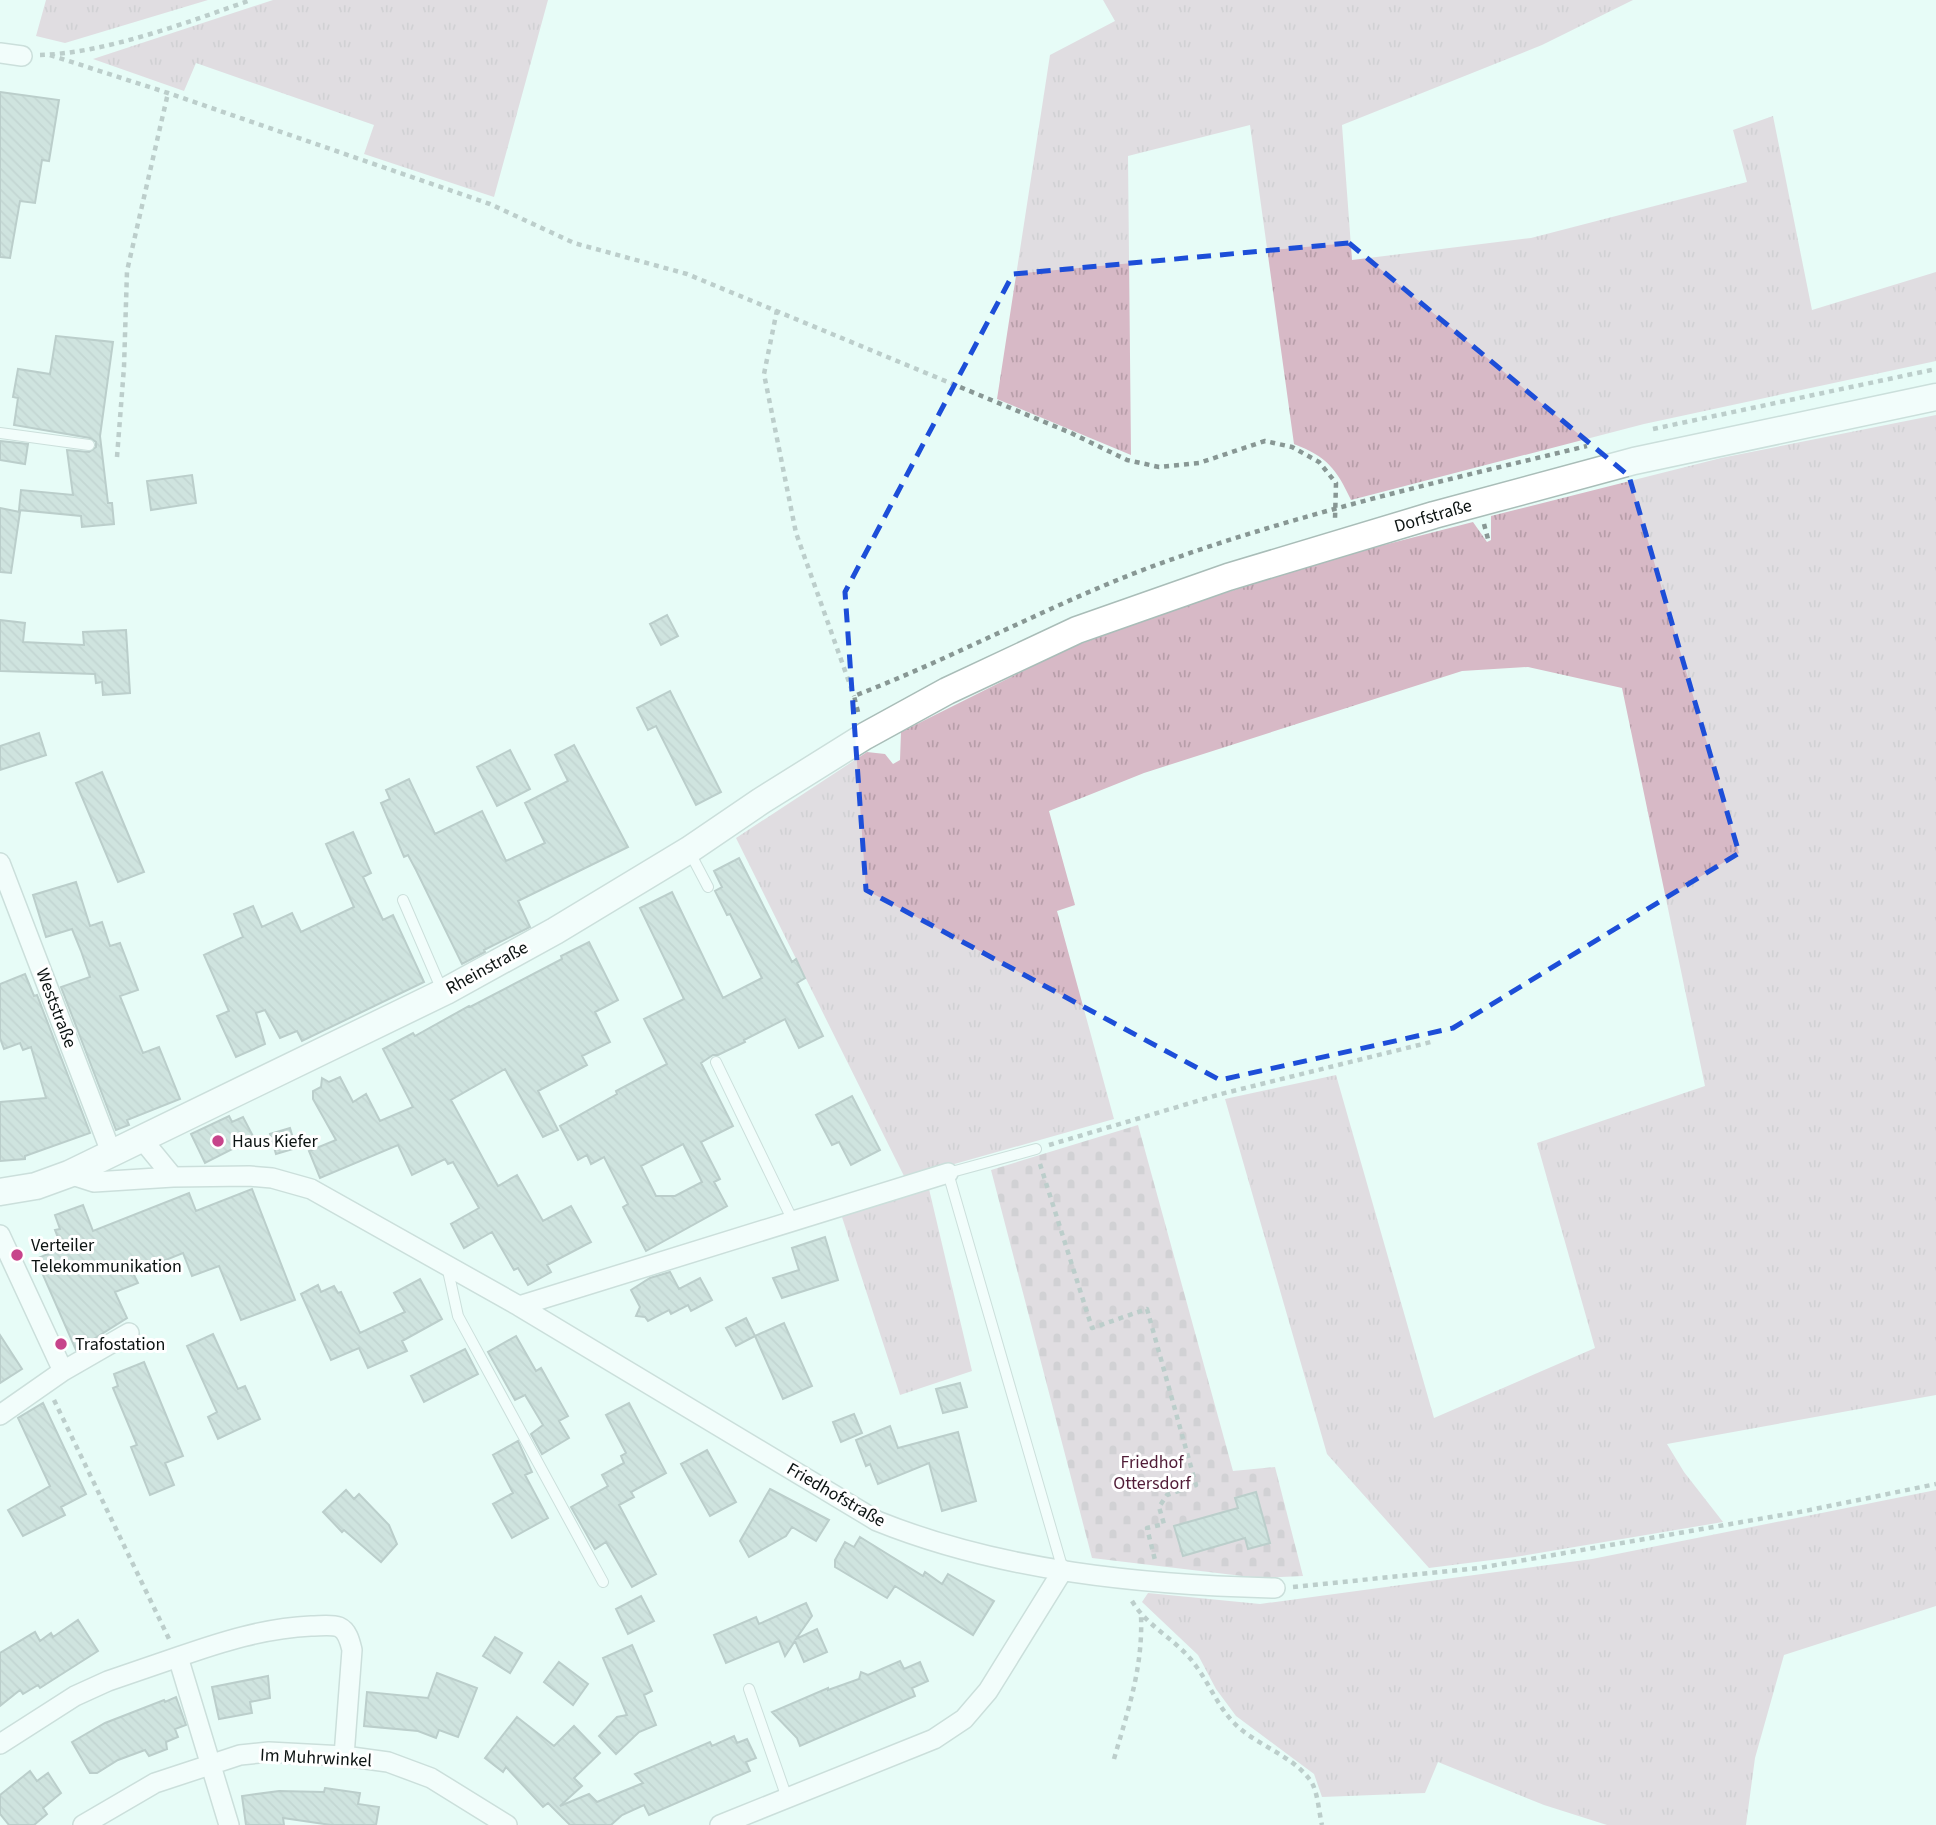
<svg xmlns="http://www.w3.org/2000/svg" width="1936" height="1825" viewBox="0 0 1936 1825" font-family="'Source Sans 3',sans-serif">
	<defs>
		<pattern id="grass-tufts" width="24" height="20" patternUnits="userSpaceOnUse" patternTransform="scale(1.75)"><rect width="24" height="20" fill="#d7b9c6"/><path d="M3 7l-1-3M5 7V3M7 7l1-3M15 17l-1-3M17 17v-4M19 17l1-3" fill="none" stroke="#b79ea9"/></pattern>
		<pattern id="cemetery-stones" width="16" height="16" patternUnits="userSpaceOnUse" patternTransform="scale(1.75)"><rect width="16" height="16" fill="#d7b9c6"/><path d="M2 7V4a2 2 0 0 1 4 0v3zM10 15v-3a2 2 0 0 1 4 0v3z" fill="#b79ea9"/></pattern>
		<pattern id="building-back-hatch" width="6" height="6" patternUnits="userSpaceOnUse" patternTransform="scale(1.75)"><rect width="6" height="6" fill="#b2c7c2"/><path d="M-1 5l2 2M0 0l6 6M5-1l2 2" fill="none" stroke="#98aaa6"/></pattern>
	</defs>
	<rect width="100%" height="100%" fill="#e7fcf7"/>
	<path fill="url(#grass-tufts)" d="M 46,0 L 208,0 L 65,43 L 36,36 Z
		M 273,0 L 548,0 L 494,197 L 364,154 L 374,125 L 196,63 L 184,91 L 93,59 Z
		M 1103,0 L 1633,0 L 1542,45 L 1342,125 L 1352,260 L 1531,238 L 1747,182 L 1733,130 L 1773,116 L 1812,310 L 1936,272 L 1936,361 L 1644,424 L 1351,500 C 1336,468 1327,457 1294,444 L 1250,125 L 1128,156 L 1131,455 L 997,399 L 1050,55 L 1115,21 Z
		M 1936,415 L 1936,1395 L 1667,1444 L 1684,1472 L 1723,1522 L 1515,1557 L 1429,1568 L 1327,1454 L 1225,1099 L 1336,1075 L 1434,1418 L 1595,1348 L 1537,1143 L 1705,1086 L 1622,688 L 1528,667 L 1462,671 L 1144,773 L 1049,811 L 1075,905 L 1057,911 L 1114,1119 L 905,1178 L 736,838 L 867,752 L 885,754 L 893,764 L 900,760 L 901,732 L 1069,648 L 1193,603 L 1345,555 L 1473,522 L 1487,542 L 1491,540 L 1491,516 L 1721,458 Z
		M 929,1189 L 972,1371 L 900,1395 L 841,1214 Z
		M 1936,1490 L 1936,1606 L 1784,1655 L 1755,1758 L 1746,1825 L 1607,1825 L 1544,1805 L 1438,1762 L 1425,1793 L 1322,1797 L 1314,1774 L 1236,1716 L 1216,1689 L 1198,1655 L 1142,1602 L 1148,1593 L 1260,1604 L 1592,1559 Z"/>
	<path fill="url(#cemetery-stones)" d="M 1138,1125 L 1233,1471 L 1275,1467 L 1303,1576 L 1259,1578 L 1092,1558 L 991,1170 Z"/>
	<path fill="url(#building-back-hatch)" stroke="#859894" stroke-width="2" fill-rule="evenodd" d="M 0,92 L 59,100 L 49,161 L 42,160 L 35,203 L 20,201 L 10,258 L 0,257 Z
		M 56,336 L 113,342 L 100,436 L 108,503 L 112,503 L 114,524 L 82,527 L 81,516 L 19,510 L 21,490 L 73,495 L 67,450 L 89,452 L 96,447 L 96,442 L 90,438 L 14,425 L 18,398 L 13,397 L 18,369 L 50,374 Z
		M 0,441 L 28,444 L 25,464 L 0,460 Z
		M 192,475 L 196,503 L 151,510 L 147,481 Z
		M 0,508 L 20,512 L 11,573 L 0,572 Z
		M 667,615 L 678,636 L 661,645 L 650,624 Z
		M 0,620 L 25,623 L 23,642 L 84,645 L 83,632 L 126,630 L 130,693 L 103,695 L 102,682 L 96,683 L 95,674 L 0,671 Z
		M 670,691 L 721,792 L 696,805 L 656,726 L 648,730 L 637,708 Z
		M 39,733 L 46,755 L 0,770 L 0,746 Z
		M 574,745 L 628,847 L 518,901 L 530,927 L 484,950 L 485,952 L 462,964 L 416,870 L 408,855 L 404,857 L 381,803 L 390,799 L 386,790 L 409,779 L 435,834 L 482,811 L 506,861 L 545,843 L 525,803 L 568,781 L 555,755 Z
		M 510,750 L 530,789 L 497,806 L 477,767 Z
		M 102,772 L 144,872 L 118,882 L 76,783 Z
		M 353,832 L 371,873 L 363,877 L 383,920 L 393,915 L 424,982 L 302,1041 L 297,1031 L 280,1038 L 265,1010 L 256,1013 L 265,1044 L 236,1057 L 217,1016 L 229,1011 L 204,955 L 243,937 L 234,914 L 253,906 L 262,927 L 292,913 L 301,932 L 354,907 L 326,844 Z
		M 739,858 L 792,962 L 796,959 L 805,978 L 797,983 L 823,1036 L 799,1048 L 785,1019 L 744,1040 L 745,1042 L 718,1055 L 713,1055 L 701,1063 L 733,1126 L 701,1142 L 720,1179 L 714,1182 L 727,1206 L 646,1251 L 623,1207 L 628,1204 L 604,1157 L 591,1164 L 587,1155 L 578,1160 L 560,1126 L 617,1094 L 616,1091 L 667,1064 L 644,1019 L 684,999 L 640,908 L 672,892 L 723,998 L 762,978 L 730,914 L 727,915 L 715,891 L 722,887 L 714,871 ZM 683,1144 L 702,1182 L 675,1196 L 656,1196 L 641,1166 Z
		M 76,882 L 90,926 L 102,922 L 110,946 L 120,943 L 138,990 L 120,996 L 143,1053 L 159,1047 L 180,1099 L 127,1120 L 129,1125 L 116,1130 L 61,987 L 90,977 L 81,951 L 72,929 L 46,937 L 33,895 Z
		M 589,942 L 618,1000 L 595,1012 L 610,1042 L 582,1056 L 587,1065 L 538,1091 L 558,1130 L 543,1137 L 505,1069 L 451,1100 L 498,1186 L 517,1175 L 543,1221 L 571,1206 L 591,1242 L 547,1265 L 551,1272 L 528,1285 L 518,1268 L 514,1270 L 492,1232 L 464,1248 L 451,1224 L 479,1208 L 453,1162 L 448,1164 L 445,1159 L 412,1175 L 398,1145 L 320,1178 L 309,1151 L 336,1140 L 313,1099 L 313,1091 L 321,1087 L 322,1078 L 329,1082 L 340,1077 L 353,1102 L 366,1094 L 380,1121 L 413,1107 L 383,1049 L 413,1033 L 415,1036 L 469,1006 L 470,1007 L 562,959 L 561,956 Z
		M 25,974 L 34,996 L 37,995 L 90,1133 L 25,1156 L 25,1159 L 0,1161 L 0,1102 L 46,1098 L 31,1047 L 23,1050 L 20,1043 L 4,1049 L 0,1038 L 0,984 Z
		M 852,1096 L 880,1150 L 851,1165 L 839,1142 L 832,1145 L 816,1115 Z
		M 229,1116 L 232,1122 L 243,1117 L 254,1138 L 205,1163 L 191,1134 Z
		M 290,1128 L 296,1148 L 276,1154 L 270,1134 Z
		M 252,1189 L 295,1300 L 241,1320 L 219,1266 L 192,1276 L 183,1253 L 133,1273 L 138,1283 L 115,1292 L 127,1318 L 76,1350 L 36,1259 L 62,1248 L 55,1230 L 60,1229 L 55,1215 L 83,1205 L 93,1231 L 189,1193 L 196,1211 Z
		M 825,1237 L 838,1280 L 782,1298 L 773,1278 L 799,1270 L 792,1248 Z
		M 670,1272 L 679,1289 L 700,1278 L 712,1300 L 691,1311 L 688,1305 L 671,1314 L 669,1310 L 648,1321 L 645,1317 L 636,1316 L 640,1307 L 631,1290 L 650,1278 Z
		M 420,1279 L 442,1319 L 402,1341 L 407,1351 L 368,1368 L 359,1348 L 331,1360 L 301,1294 L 318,1285 L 321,1292 L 334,1286 L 338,1293 L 341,1292 L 360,1333 L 405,1312 L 394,1293 Z
		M 746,1318 L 755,1336 L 784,1323 L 812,1386 L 783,1399 L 755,1336 L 736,1346 L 726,1328 Z
		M 213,1334 L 238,1389 L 245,1386 L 260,1419 L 218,1439 L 208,1417 L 217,1412 L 187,1346 Z
		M 0,1335 L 22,1369 L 0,1383 Z
		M 516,1336 L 536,1371 L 541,1368 L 568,1416 L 559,1421 L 569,1438 L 542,1454 L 531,1434 L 543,1425 L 525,1395 L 515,1400 L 488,1352 Z
		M 465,1349 L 478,1374 L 424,1402 L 411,1376 Z
		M 144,1362 L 183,1456 L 165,1463 L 174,1485 L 150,1495 L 131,1447 L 137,1445 L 113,1388 L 118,1386 L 114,1374 Z
		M 960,1383 L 967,1407 L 943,1413 L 936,1389 Z
		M 43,1403 L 86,1494 L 61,1507 L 65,1515 L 23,1536 L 8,1510 L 50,1486 L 18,1418 Z
		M 629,1403 L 666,1473 L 631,1492 L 634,1497 L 619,1505 L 656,1574 L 632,1587 L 606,1542 L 595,1549 L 571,1507 L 608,1486 L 602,1475 L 624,1463 L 621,1456 L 626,1453 L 606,1415 Z
		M 854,1414 L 862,1433 L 841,1442 L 833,1422 Z
		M 890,1426 L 898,1448 L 958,1432 L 976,1501 L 942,1511 L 929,1463 L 878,1484 L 870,1464 L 866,1466 L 856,1440 Z
		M 518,1441 L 532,1472 L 525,1475 L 548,1518 L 512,1538 L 493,1504 L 513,1493 L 493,1455 Z
		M 707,1450 L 736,1502 L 710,1516 L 681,1464 Z
		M 770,1489 L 829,1520 L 816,1541 L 792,1527 L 786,1536 L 749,1557 L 740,1541 Z
		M 346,1490 L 354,1499 L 359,1494 L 389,1525 L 397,1544 L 381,1562 L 344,1530 L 342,1532 L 323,1512 Z
		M 1256,1492 L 1270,1543 L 1248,1549 L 1245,1538 L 1183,1556 L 1174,1526 L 1238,1508 L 1235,1498 Z
		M 860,1537 L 923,1576 L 925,1572 L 942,1584 L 948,1574 L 994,1601 L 973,1635 L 895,1586 L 887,1598 L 835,1567 L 835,1560 L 845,1542 L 854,1547 Z
		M 641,1596 L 654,1621 L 628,1634 L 616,1609 Z
		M 806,1603 L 812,1616 L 796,1639 L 817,1629 L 827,1652 L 804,1662 L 795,1641 L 785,1656 L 779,1641 L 726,1663 L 714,1635 L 756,1617 L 759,1624 Z
		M 78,1620 L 98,1651 L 40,1688 L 38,1685 L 23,1694 L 20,1690 L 0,1706 L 0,1653 L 35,1632 L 40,1641 L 51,1633 L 53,1637 Z
		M 495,1637 L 522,1653 L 510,1673 L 483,1656 Z
		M 632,1645 L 652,1691 L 644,1695 L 656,1725 L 639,1732 L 616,1754 L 599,1736 L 617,1717 L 627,1715 L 603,1658 Z
		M 900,1661 L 904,1669 L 920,1662 L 928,1681 L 912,1688 L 915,1696 L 800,1746 L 797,1738 L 772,1712 L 828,1688 L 828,1690 L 859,1679 L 861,1672 L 868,1675 Z
		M 559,1662 L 588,1684 L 573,1705 L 544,1682 Z
		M 437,1673 L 477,1688 L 458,1737 L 439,1730 L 436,1738 L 418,1731 L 364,1726 L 367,1692 L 428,1698 Z
		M 268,1676 L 270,1698 L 250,1702 L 252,1713 L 219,1719 L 212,1687 Z
		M 176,1697 L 186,1725 L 175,1729 L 178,1737 L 166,1742 L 167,1749 L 149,1756 L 145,1750 L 118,1760 L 97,1773 L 90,1773 L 72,1742 L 105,1723 L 164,1700 L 165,1702 Z
		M 517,1717 L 554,1746 L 574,1726 L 600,1753 L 574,1778 L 582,1786 L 560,1806 L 589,1794 L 597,1802 L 643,1783 L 635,1774 L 710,1742 L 712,1746 L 734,1736 L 737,1743 L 747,1739 L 756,1758 L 746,1762 L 750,1771 L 649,1815 L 644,1805 L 622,1815 L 611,1825 L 570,1825 L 548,1803 L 543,1807 L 506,1767 L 503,1772 L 485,1758 Z
		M 30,1771 L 37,1781 L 48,1773 L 61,1793 L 43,1808 L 47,1814 L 34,1825 L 9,1825 L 0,1814 L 0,1795 Z
		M 325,1788 L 360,1793 L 358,1804 L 379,1807 L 376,1825 L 331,1825 L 283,1818 L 284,1825 L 246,1825 L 242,1796 L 279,1791 L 324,1792 Z"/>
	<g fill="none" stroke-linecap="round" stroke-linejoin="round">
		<g stroke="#a9bdb8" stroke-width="12">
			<path id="lane" d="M 0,433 L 89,445
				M 689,851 L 708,887
				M 403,900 L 438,981 L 446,991
				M 716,1062 L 793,1221
				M 1036,1149 L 948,1173 L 1063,1570
				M 447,1266 L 458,1316 L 603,1582
				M 749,1689 L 787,1798"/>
		</g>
		<g stroke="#a9bdb8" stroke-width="22">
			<path id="street" d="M 0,53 L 22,56
				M 0,863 L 111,1152
				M 141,1138 L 173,1177
				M 69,1174 L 94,1182 L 173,1177 L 249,1176 L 272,1178 L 311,1189 L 519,1306 L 877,1521 C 1001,1571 1142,1585 1275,1588
				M 0,1235 L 63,1371 L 0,1415
				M 519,1306 L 948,1173
				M 63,1371 L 129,1333
				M 0,1744 L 75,1696 L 108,1681 L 178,1657
				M 83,1825 L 155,1783 L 240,1755 L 269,1752 L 344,1756 L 388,1762 L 431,1778 L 507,1825
				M 229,1825 L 178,1657 C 221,1642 265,1628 311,1626 C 320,1626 331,1624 339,1627 C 348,1631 350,1642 352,1650 L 344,1756
				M 720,1825 L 934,1739 L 964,1719 L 988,1691 L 1063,1570"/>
		</g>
		<g stroke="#a9bdb8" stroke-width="29">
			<path id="secondary" d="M 0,1192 L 36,1186 L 69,1174 L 446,991 L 555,931 L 689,850 L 761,801 L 865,736 L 947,691 L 1077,630 L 1228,577 L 1434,515 L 1634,461 L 1936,397"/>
		</g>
		<path stroke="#889794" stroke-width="4.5" stroke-dasharray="5 5" stroke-linecap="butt" d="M 40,55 C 107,53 188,22 251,0
			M 50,55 L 168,93 L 490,204 L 574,243 L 687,274 L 1071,433 L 1127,460 L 1159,467 L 1199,463 L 1265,441 L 1292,447 L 1319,462 L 1336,483 L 1335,519
			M 777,310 L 764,374 L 796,533 L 854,696
			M 1653,429 L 1936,369
			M 117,457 L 124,367 L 127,271 L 168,93
			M 1484,524 L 1488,539
			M 858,712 L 854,696 C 956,657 1053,603 1156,565 C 1296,514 1442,481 1587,446
			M 1049,1145 L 1221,1094 L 1435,1041
			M 1040,1164 L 1092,1328 L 1147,1309 L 1196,1485 L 1167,1495 L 1159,1507 L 1164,1524 L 1147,1528 L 1155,1560
			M 54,1400 L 170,1641
			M 1293,1587 L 1479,1568 L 1805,1511 L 1936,1484
			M 1132,1601 C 1148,1628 1178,1640 1196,1666 C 1210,1685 1218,1707 1235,1724 C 1257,1746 1295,1756 1312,1783 C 1318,1794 1319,1813 1322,1825
			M 1114,1759 C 1128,1710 1143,1668 1141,1616"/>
		<use href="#lane" stroke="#fff" stroke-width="10"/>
		<use href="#street" stroke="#fff" stroke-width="19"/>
		<use href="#secondary" stroke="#fff" stroke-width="26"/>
	</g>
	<path d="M0 0H1936V1825H0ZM 1349,243 L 1629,476 L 1739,853 L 1453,1028 L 1220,1080 L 866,890 L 845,592 L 1013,274 Z" fill="#e7fcf7" fill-opacity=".55" fill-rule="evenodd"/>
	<path fill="none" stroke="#1d4ed8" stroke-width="5" stroke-dasharray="14 9" stroke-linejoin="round" d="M 1349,243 L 1629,476 L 1739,853 L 1453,1028 L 1220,1080 L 866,890 L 845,592 L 1013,274 Z"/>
	<g fill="#c7448b" stroke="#fff" stroke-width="2.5">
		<circle cx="218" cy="1141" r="7"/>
		<circle cx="17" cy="1255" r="7"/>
		<circle cx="61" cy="1344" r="7"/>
	</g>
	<g text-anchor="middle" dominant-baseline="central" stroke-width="6" stroke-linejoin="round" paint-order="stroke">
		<g font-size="18" fill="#0c1312" stroke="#fff">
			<text transform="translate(1433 516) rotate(-16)">Dorfstraße</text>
			<text transform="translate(487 968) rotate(-29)">Rheinstraße</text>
			<text transform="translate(56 1008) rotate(69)">Weststraße</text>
			<text transform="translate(836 1495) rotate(30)">Friedhofstraße</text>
			<text transform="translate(316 1758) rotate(3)">Im Muhrwinkel</text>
		</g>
		<g font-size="18" fill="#0c1312" stroke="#fff" text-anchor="start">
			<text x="232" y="1141">Haus Kiefer</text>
			<text x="31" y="1245">Verteiler<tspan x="31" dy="21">Telekommunikation</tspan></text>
			<text x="75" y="1344">Trafostation</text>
		</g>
		<g font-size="18" fill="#501c37" stroke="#fff">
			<text x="1152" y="1462">Friedhof<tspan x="1152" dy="21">Ottersdorf</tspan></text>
		</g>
	</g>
</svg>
